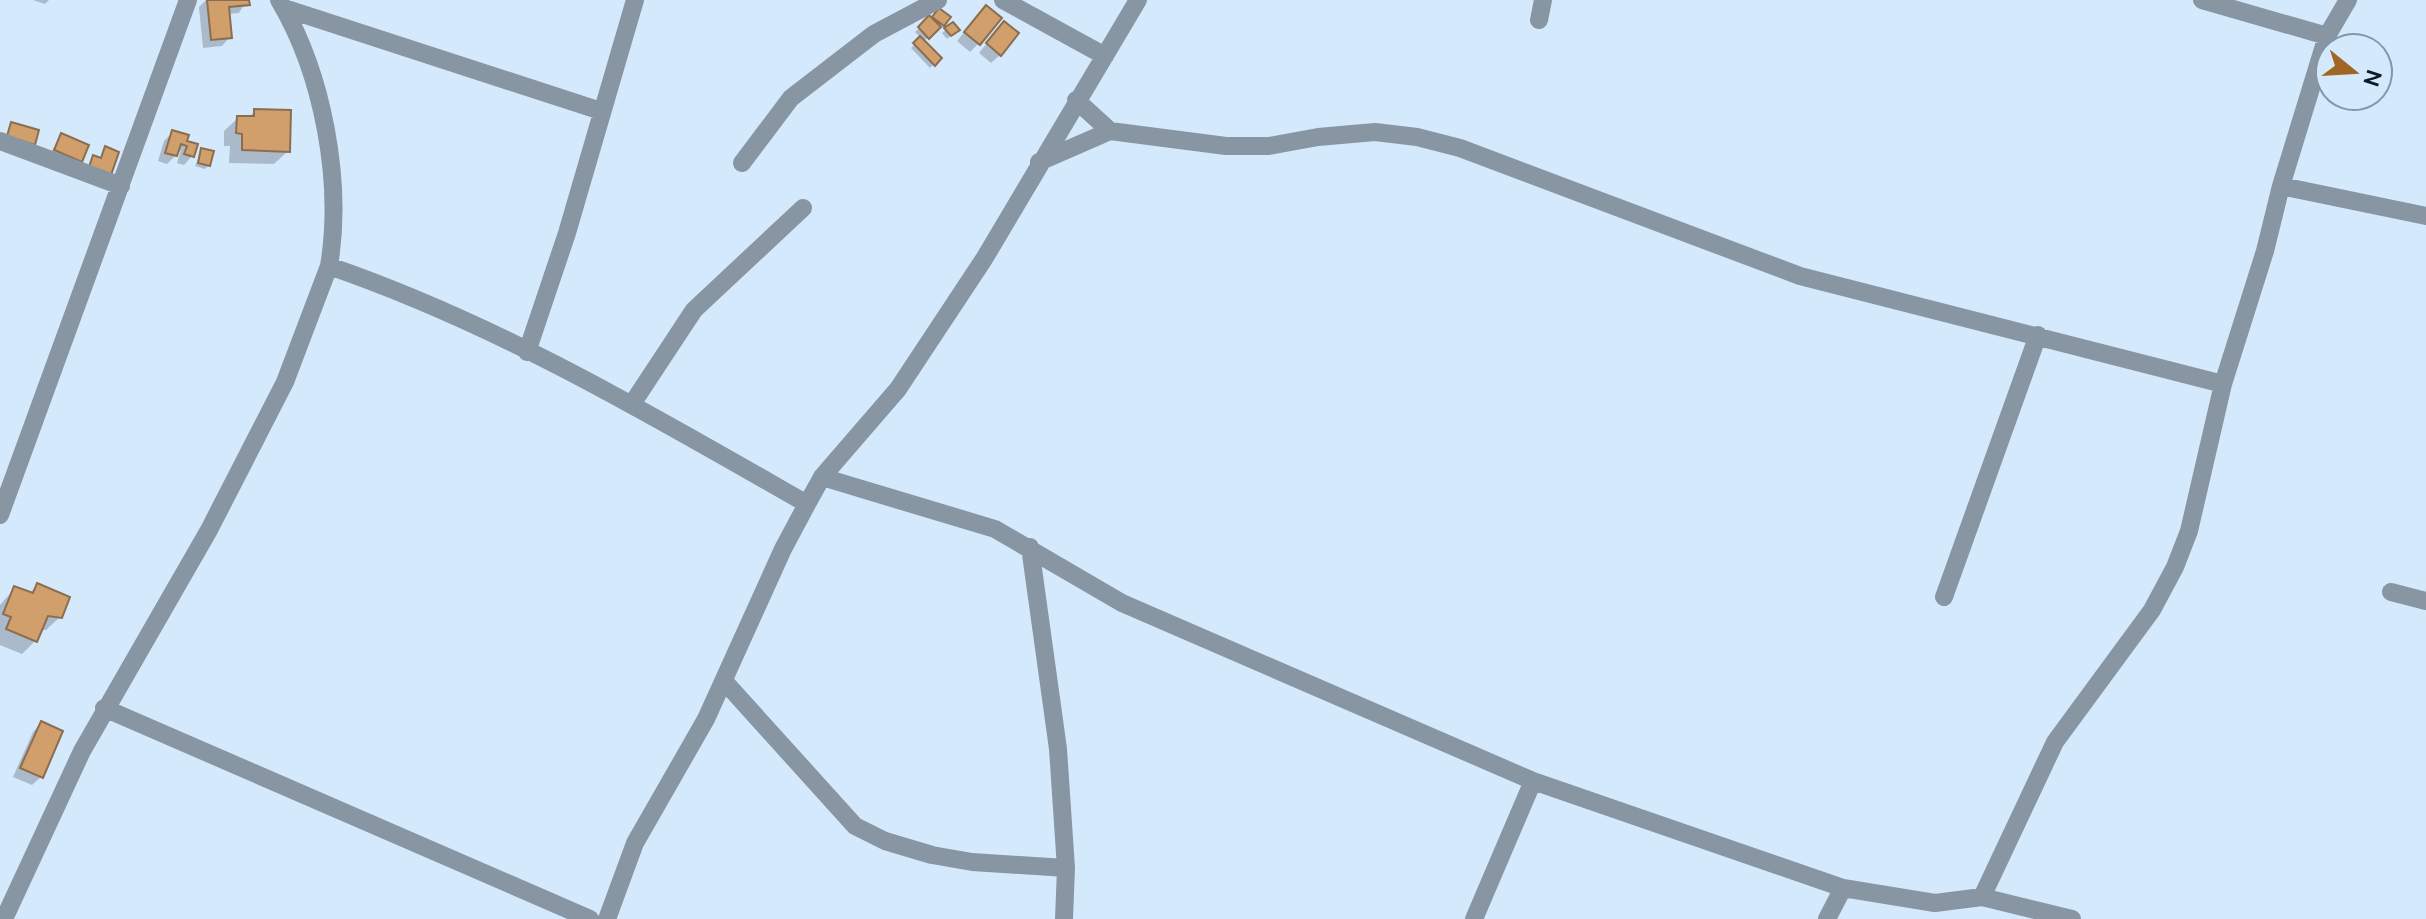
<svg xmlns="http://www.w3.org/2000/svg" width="2426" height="919" viewBox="0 0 2426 919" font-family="Ubuntu,sans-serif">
	<rect width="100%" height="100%" fill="#d5e9fd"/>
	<path fill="#0003" d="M 33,0 L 49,0 L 45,4 Z
		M 206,0 L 247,0 L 239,13 L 228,14 L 230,37 L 222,46 L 203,48 L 199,7 Z
		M 939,10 L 948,18 L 923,42 L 939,58 L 930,68 L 911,48 L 921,38 L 915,32 Z
		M 977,16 L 979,43 L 970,52 L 957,41 Z
		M 952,24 L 957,29 L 947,39 L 942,33 Z
		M 996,32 L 1000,55 L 991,63 L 979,53 Z
		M 255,111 L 288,151 L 274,164 L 229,163 L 230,146 L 224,146 L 224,131 L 238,118 L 248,118 Z
		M 173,132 L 185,142 L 192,156 L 184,165 L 177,163 L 181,150 L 167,164 L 158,161 L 164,141 Z
		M 62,136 L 81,161 L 72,169 L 47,158 Z
		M 202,150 L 209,165 L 205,169 L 195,166 Z
		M 37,585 L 60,617 L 46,630 L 40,630 L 35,641 L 22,654 L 0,645 L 0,605 L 15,588 L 29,594 Z
		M 41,723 L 41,777 L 32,785 L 13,777 L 33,732 Z"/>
	<path fill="#d09f6b" stroke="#8b6e50" stroke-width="2" d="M 207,0 L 249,0 L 250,5 L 229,7 L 232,38 L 211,40 Z
		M 986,5 L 1002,18 L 980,45 L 964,32 Z
		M 939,8 L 951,17 L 944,26 L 932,17 Z
		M 929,15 L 941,27 L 929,39 L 918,27 Z
		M 1004,21 L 1019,33 L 1001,56 L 986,43 Z
		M 953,22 L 960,30 L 951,36 L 944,28 Z
		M 920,36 L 942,58 L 935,66 L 913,43 Z
		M 254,109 L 291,110 L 290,152 L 242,150 L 242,134 L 236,133 L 237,116 L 254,116 Z
		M 11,122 L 39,130 L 35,145 L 7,136 Z
		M 172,130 L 189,135 L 187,141 L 198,144 L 194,157 L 184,154 L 187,146 L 181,144 L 177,156 L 165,153 Z
		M 61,133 L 89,145 L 82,162 L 54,150 Z
		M 105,146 L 119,152 L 111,175 L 89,167 L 93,155 L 101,158 Z
		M 201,148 L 214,151 L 210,166 L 198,163 Z
		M 37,583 L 70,597 L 62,618 L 48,616 L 37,642 L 6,629 L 11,617 L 3,614 L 14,586 L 33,593 Z
		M 41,721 L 63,731 L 43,778 L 20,768 Z"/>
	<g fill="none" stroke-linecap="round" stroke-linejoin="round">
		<path stroke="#8896a3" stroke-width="18" d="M 279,0 C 323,74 343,181 329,266 C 498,324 653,416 807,504
			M 1003,0 L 1105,56
			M 2202,0 L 2327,36
			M 284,8 L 601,111
			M 1539,20 L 1543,0
			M 1076,100 L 1110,131
			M 0,141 L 121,186
			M 1039,162 L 1110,131 L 1226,146 L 1269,146 L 1318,137 L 1375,132 L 1417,137 L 1460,148 L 1800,276 L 2223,384
			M 742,163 L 791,98 L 874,34 L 938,0
			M 2281,186 L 2426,216
			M 527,352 L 567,233 L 635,0
			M 632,404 L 694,310 L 803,208
			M 822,477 L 995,529 L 1122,603 L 1533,781 L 1843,888 L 1935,903 L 1982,897 L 2072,919
			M 0,515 L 188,0
			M 1030,547 L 1058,749 L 1066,868 L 1064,919
			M 2391,592 L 2426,601
			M 1944,597 L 2038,335
			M 724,681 L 855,826 L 885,841 L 932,855 L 972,862 L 1066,868
			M 104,708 L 590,919
			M 1982,897 L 2055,742 L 2152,610 L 2175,567 L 2189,531 L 2223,384 L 2265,251 L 2281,186 L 2327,36 L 2348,0
			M 4,919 L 82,751 L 209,530 L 285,382 L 329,266
			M 607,919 L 635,843 L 706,719 L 783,549 L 807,504 L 822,477 L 898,389 L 984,259 L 1138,0
			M 1474,919 L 1533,781
			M 1827,919 L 1843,888"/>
	</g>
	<g transform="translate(2354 72) rotate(108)"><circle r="38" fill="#d5e9fd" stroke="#8596a7" stroke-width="2"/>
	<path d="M0-6L14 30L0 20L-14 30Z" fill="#9f6723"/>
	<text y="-12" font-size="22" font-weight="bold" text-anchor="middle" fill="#0e1a25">N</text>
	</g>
</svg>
